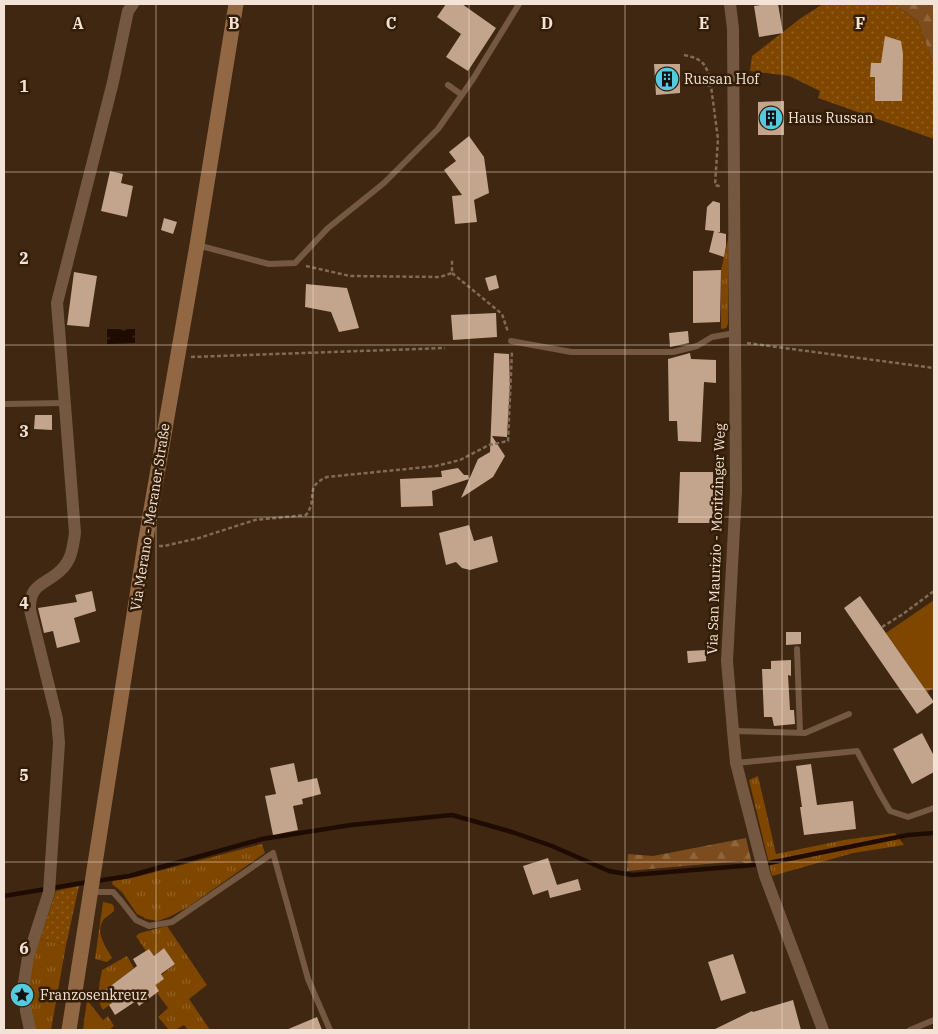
<svg xmlns="http://www.w3.org/2000/svg" width="938" height="1034" viewBox="0 0 938 1034" font-family="'IBM Plex Serif',serif">
	<defs>
		<pattern id="grass-tufts" width="24" height="20" patternUnits="userSpaceOnUse" patternTransform="scale(1.25)"><rect width="24" height="20" fill="#7f4600"/><path d="M3 7l-1-3M5 7V3M7 7l1-3M15 17l-1-3M17 17v-4M19 17l1-3" fill="none" stroke="#926124"/></pattern>
		<pattern id="forest-firs" width="22" height="20" patternUnits="userSpaceOnUse" patternTransform="scale(1.25)"><rect width="22" height="20" fill="#7d4c1e"/><path d="M5 1l3.5 6h-7zM16 11l3.5 6h-7z" fill="#90663e"/></pattern>
		<pattern id="park-dots" width="8" height="8" patternUnits="userSpaceOnUse" patternTransform="scale(1.25)"><rect width="8" height="8" fill="#7f4600"/><path d="M2 2h.1M6 6h.1" fill="none" stroke="#926124" stroke-width="1.8" stroke-linecap="round"/></pattern>
		<pattern id="water-ripples" width="26" height="14" patternUnits="userSpaceOnUse" patternTransform="scale(1.25)"><rect width="26" height="14" fill="#1f0b00"/><path d="M2 4q2-2 4 0t4 0M15 11q2-2 4 0t4 0" fill="none" stroke="#402e24"/></pattern>
	</defs>
	<rect width="100%" height="100%" fill="#3f2711"/>
	<path fill="url(#grass-tufts)" d="M 729,235 L 728,324 L 726,328 L 721,329 L 721,270 Z
		M 758,776 L 776,854 L 844,840 L 895,833 L 904,845 L 853,853 L 772,876 L 749,780 Z
		M 262,844 L 265,853 L 188,907 L 171,916 L 158,921 L 147,919 L 137,914 L 122,892 L 112,884 L 113,881 L 136,877 Z
		M 103,902 L 112,904 L 114,907 L 114,911 C 111,914 107,916 104,919 C 94,932 106,947 112,958 L 107,962 L 95,959 Z
		M 167,926 L 207,985 L 189,999 L 210,1030 L 188,1030 L 184,1025 L 175,1030 L 169,1030 L 158,1017 L 168,1008 L 157,993 L 159,992 L 153,982 L 175,964 L 164,948 L 154,956 L 149,949 L 146,951 L 136,936 L 140,933 Z
		M 40,939 L 66,945 L 51,1030 L 35,1030 C 29,993 26,975 40,939 Z
		M 127,956 L 134,968 L 104,991 L 112,1003 L 103,1010 C 95,998 100,983 102,970 Z
		M 87,1000 L 103,1020 L 108,1016 L 114,1026 L 109,1030 L 83,1030 Z"/>
	<path fill="url(#forest-firs)" d="M 894,4 L 934,4 L 934,66 L 918,21 Z
		M 746,838 L 753,868 L 741,861 L 627,871 L 628,854 L 653,856 Z"/>
	<path fill="url(#park-dots)" d="M 823,4 L 894,4 L 918,21 L 934,66 L 934,139 L 818,98 L 820,91 L 789,76 L 750,71 L 752,56 L 801,18 Z
		M 79,886 L 66,945 L 40,939 L 56,891 Z"/>
	<path fill="#7f4600" d="M 934,600 L 934,687 L 927,692 L 886,633 Z"/>
	<path fill="url(#water-ripples)" d="M 107,329 L 135,329 L 135,343 L 107,344 Z"/>
	<g fill="none" stroke-linecap="round" stroke-linejoin="round">
		<path stroke="#1f0b00" stroke-width="4.5" d="M 769,863 L 908,835 L 934,833
			M 96,881 L 129,876 L 262,839 L 351,825 L 452,815 L 512,832 L 552,846 L 609,871 L 632,875 L 754,865
			M 4,896 L 88,882"/>
	</g>
	<path fill="#c3a48c" d="M 446,4 L 462,4 L 496,28 L 468,71 L 446,57 L 461,34 L 437,17 Z
		M 767,4 L 778,4 L 783,33 L 759,37 L 754,6 Z
		M 885,36 L 901,41 L 903,54 L 902,101 L 875,101 L 875,77 L 870,77 L 871,63 L 881,63 Z
		M 654,64 L 680,64 L 680,93 L 656,95 Z
		M 784,101 L 784,135 L 758,135 L 758,102 Z
		M 469,136 L 484,157 L 489,193 L 474,200 L 477,222 L 455,224 L 452,196 L 462,195 L 444,170 L 456,161 L 449,152 Z
		M 110,171 L 123,174 L 121,183 L 133,186 L 127,217 L 101,211 Z
		M 713,201 L 720,203 L 720,232 L 717,232 L 726,234 L 726,246 L 724,257 L 709,252 L 714,231 L 705,230 L 707,207 Z
		M 164,218 L 177,222 L 173,234 L 161,230 Z
		M 721,270 L 720,322 L 693,323 L 693,271 Z
		M 74,272 L 97,276 L 89,327 L 67,325 Z
		M 496,275 L 499,288 L 489,291 L 485,278 Z
		M 306,284 L 347,288 L 359,328 L 339,332 L 331,312 L 305,307 Z
		M 496,313 L 497,337 L 453,340 L 451,315 Z
		M 688,331 L 689,343 L 670,347 L 669,333 Z
		M 494,353 L 509,354 L 510,386 L 507,437 L 492,436 L 505,456 L 493,477 L 461,498 L 478,459 L 490,452 Z
		M 690,353 L 691,359 L 716,360 L 716,383 L 704,382 L 701,442 L 678,441 L 677,421 L 669,421 L 668,359 Z
		M 35,415 L 52,415 L 52,430 L 34,429 Z
		M 458,468 L 464,475 L 468,475 L 469,479 L 432,491 L 433,506 L 401,507 L 400,479 L 442,477 L 441,471 Z
		M 680,472 L 713,472 L 713,523 L 678,523 Z
		M 469,525 L 474,541 L 492,536 L 498,562 L 470,570 L 462,568 L 456,562 L 446,565 L 439,533 Z
		M 92,591 L 96,611 L 74,618 L 80,642 L 57,648 L 53,631 L 44,633 L 38,608 L 77,602 L 75,595 Z
		M 860,596 L 934,702 L 917,714 L 844,608 Z
		M 786,632 L 801,632 L 801,644 L 786,645 Z
		M 706,650 L 706,661 L 688,663 L 687,651 Z
		M 791,660 L 791,676 L 788,675 L 790,710 L 794,710 L 795,724 L 774,726 L 772,717 L 764,717 L 762,669 L 771,669 L 771,661 Z
		M 922,733 L 934,756 L 934,772 L 912,784 L 893,749 Z
		M 294,763 L 298,782 L 317,778 L 321,794 L 302,799 L 303,804 L 293,806 L 298,830 L 273,835 L 265,796 L 276,794 L 270,768 Z
		M 811,764 L 817,805 L 853,801 L 856,829 L 804,835 L 800,807 L 802,807 L 796,766 Z
		M 548,858 L 557,885 L 578,879 L 581,890 L 550,898 L 548,890 L 533,895 L 523,866 Z
		M 164,948 L 175,964 L 161,974 L 164,979 L 155,985 L 159,991 L 139,1006 L 136,1001 L 115,1015 L 109,1005 L 112,1003 L 104,991 L 137,966 L 133,959 L 149,949 L 154,956 Z
		M 733,954 L 746,993 L 721,1001 L 708,962 Z
		M 793,1000 L 801,1030 L 713,1030 L 752,1011 L 753,1012 Z
		M 317,1017 L 322,1030 L 286,1030 Z"/>
	<g fill="none" stroke-linecap="round" stroke-linejoin="round">
		<path stroke="#806b58" stroke-width="2.5" stroke-dasharray="4 2.5" stroke-linecap="butt" d="M 684,55 C 705,59 707,66 711,86
			M 688,83 L 711,86 L 718,139 L 715,185 L 722,187
			M 306,266 L 350,276 L 440,277 L 452,273 L 452,259
			M 452,273 L 502,314 L 508,332
			M 747,343 L 934,368
			M 191,357 L 445,348
			M 159,546 L 164,546 L 199,538 L 255,520 L 306,515 C 319,498 303,487 327,477 L 436,466 L 460,460 L 489,445 L 508,441 L 512,351
			M 882,627 L 903,614 L 934,591"/>
		<path stroke="#745842" stroke-width="6" d="M 448,85 L 462,95
			M 197,245 L 269,264 L 295,263 L 328,228 L 384,183 L 438,129 L 473,79 L 519,4
			M 511,341 L 571,352 L 673,352 L 697,346 L 712,337 L 735,333
			M 5,404 L 65,403
			M 797,649 L 800,732
			M 733,731 L 805,733 L 849,714
			M 736,763 L 857,751 L 880,794 L 890,811 L 908,817 L 934,808
			M 91,892 L 113,892 L 121,901 L 136,920 L 149,926 L 172,922 L 273,853 L 308,979 L 330,1030
			M 910,1030 L 934,1020"/>
		<path stroke="#745842" stroke-width="12" d="M 730,4 L 733,29 L 736,491 L 727,661 L 733,731 L 736,763 L 765,876 L 823,1030
			M 30,1030 L 26,1011 L 24,983 L 28,957 L 49,892 L 59,743 L 57,719 L 30,610 C 29,582 47,585 62,569 C 72,559 73,546 75,533 L 57,303 L 113,82 L 128,11 L 133,4"/>
		<path stroke="#916744" stroke-width="15" d="M 69,1030 L 145,544 L 197,245 L 236,4"/>
	</g>
	<path fill="none" stroke="#f3e3d6" stroke-width="1" stroke-opacity="0.55" d="M 156,4 L 156,1030M 313,4 L 313,1030M 469,4 L 469,1030M 625,4 L 625,1030M 782,4 L 782,1030M 4,172 L 934,172M 4,345 L 934,345M 4,517 L 934,517M 4,689 L 934,689M 4,862 L 934,862"/>
	<defs>
		<g id="building-disc" transform="scale(1.25)"><circle r="9.5" fill="#54cade" stroke="#341d07"/><path d="M-4-6H4V6H1V3H-1V6H-4ZM-2.5-4.3h1.7v1.8h-1.7ZM.8-4.3h1.7v1.8H.8ZM-2.5-1h1.7V.8h-1.7ZM.8-1h1.7V.8H.8Z" fill="#111"/></g>
		<g id="sight-disc" transform="scale(1.25)"><circle r="9.5" fill="#54cade" stroke="#341d07"/><path d="M0-6L1.8-2.2L6-1.7L2.9 1.2L3.7 5.4L0 3.3L-3.7 5.4L-2.9 1.2L-6-1.7L-1.8-2.2Z" fill="#111"/></g>
	</defs>
	<g fill-rule="evenodd">
		<use href="#building-disc" x="667" y="79"/>
		<use href="#building-disc" x="771" y="118"/>
		<use href="#sight-disc" x="22" y="995"/>
	</g>
	<g text-anchor="middle" dominant-baseline="central" stroke-width="5" stroke-linejoin="round" paint-order="stroke">
		<g font-size="14" fill="#f3e3d6" stroke="#341d07" text-anchor="start">
			<text x="684" y="79">Russan Hof</text>
			<text x="788" y="118">Haus Russan</text>
			<text x="40" y="995">Franzosenkreuz</text>
		</g>
		<g font-size="14" fill="#f3e3d6" stroke="#341d07">
			<text transform="translate(150 517) rotate(-81)">Via Merano - Meraner Straße</text>
			<text transform="translate(716 539) rotate(-88)">Via San Maurizio - Moritzinger Weg</text>
		</g>
	</g>
	<g font-size="16" text-anchor="middle" font-weight="bold" fill="#f3e3d6" stroke="#341d07" stroke-width="5" stroke-linejoin="round" paint-order="stroke">
		<text x="78" y="29">A</text>
		<text x="234" y="29">B</text>
		<text x="391" y="29">C</text>
		<text x="547" y="29">D</text>
		<text x="704" y="29">E</text>
		<text x="860" y="29">F</text>
		<text x="24" y="92">1</text>
		<text x="24" y="264">2</text>
		<text x="24" y="437">3</text>
		<text x="24" y="609">4</text>
		<text x="24" y="781">5</text>
		<text x="24" y="954">6</text>
	</g>
	<rect width="938" height="1034" fill="none" stroke="#f3e3d6" stroke-width="10"/>
</svg>
